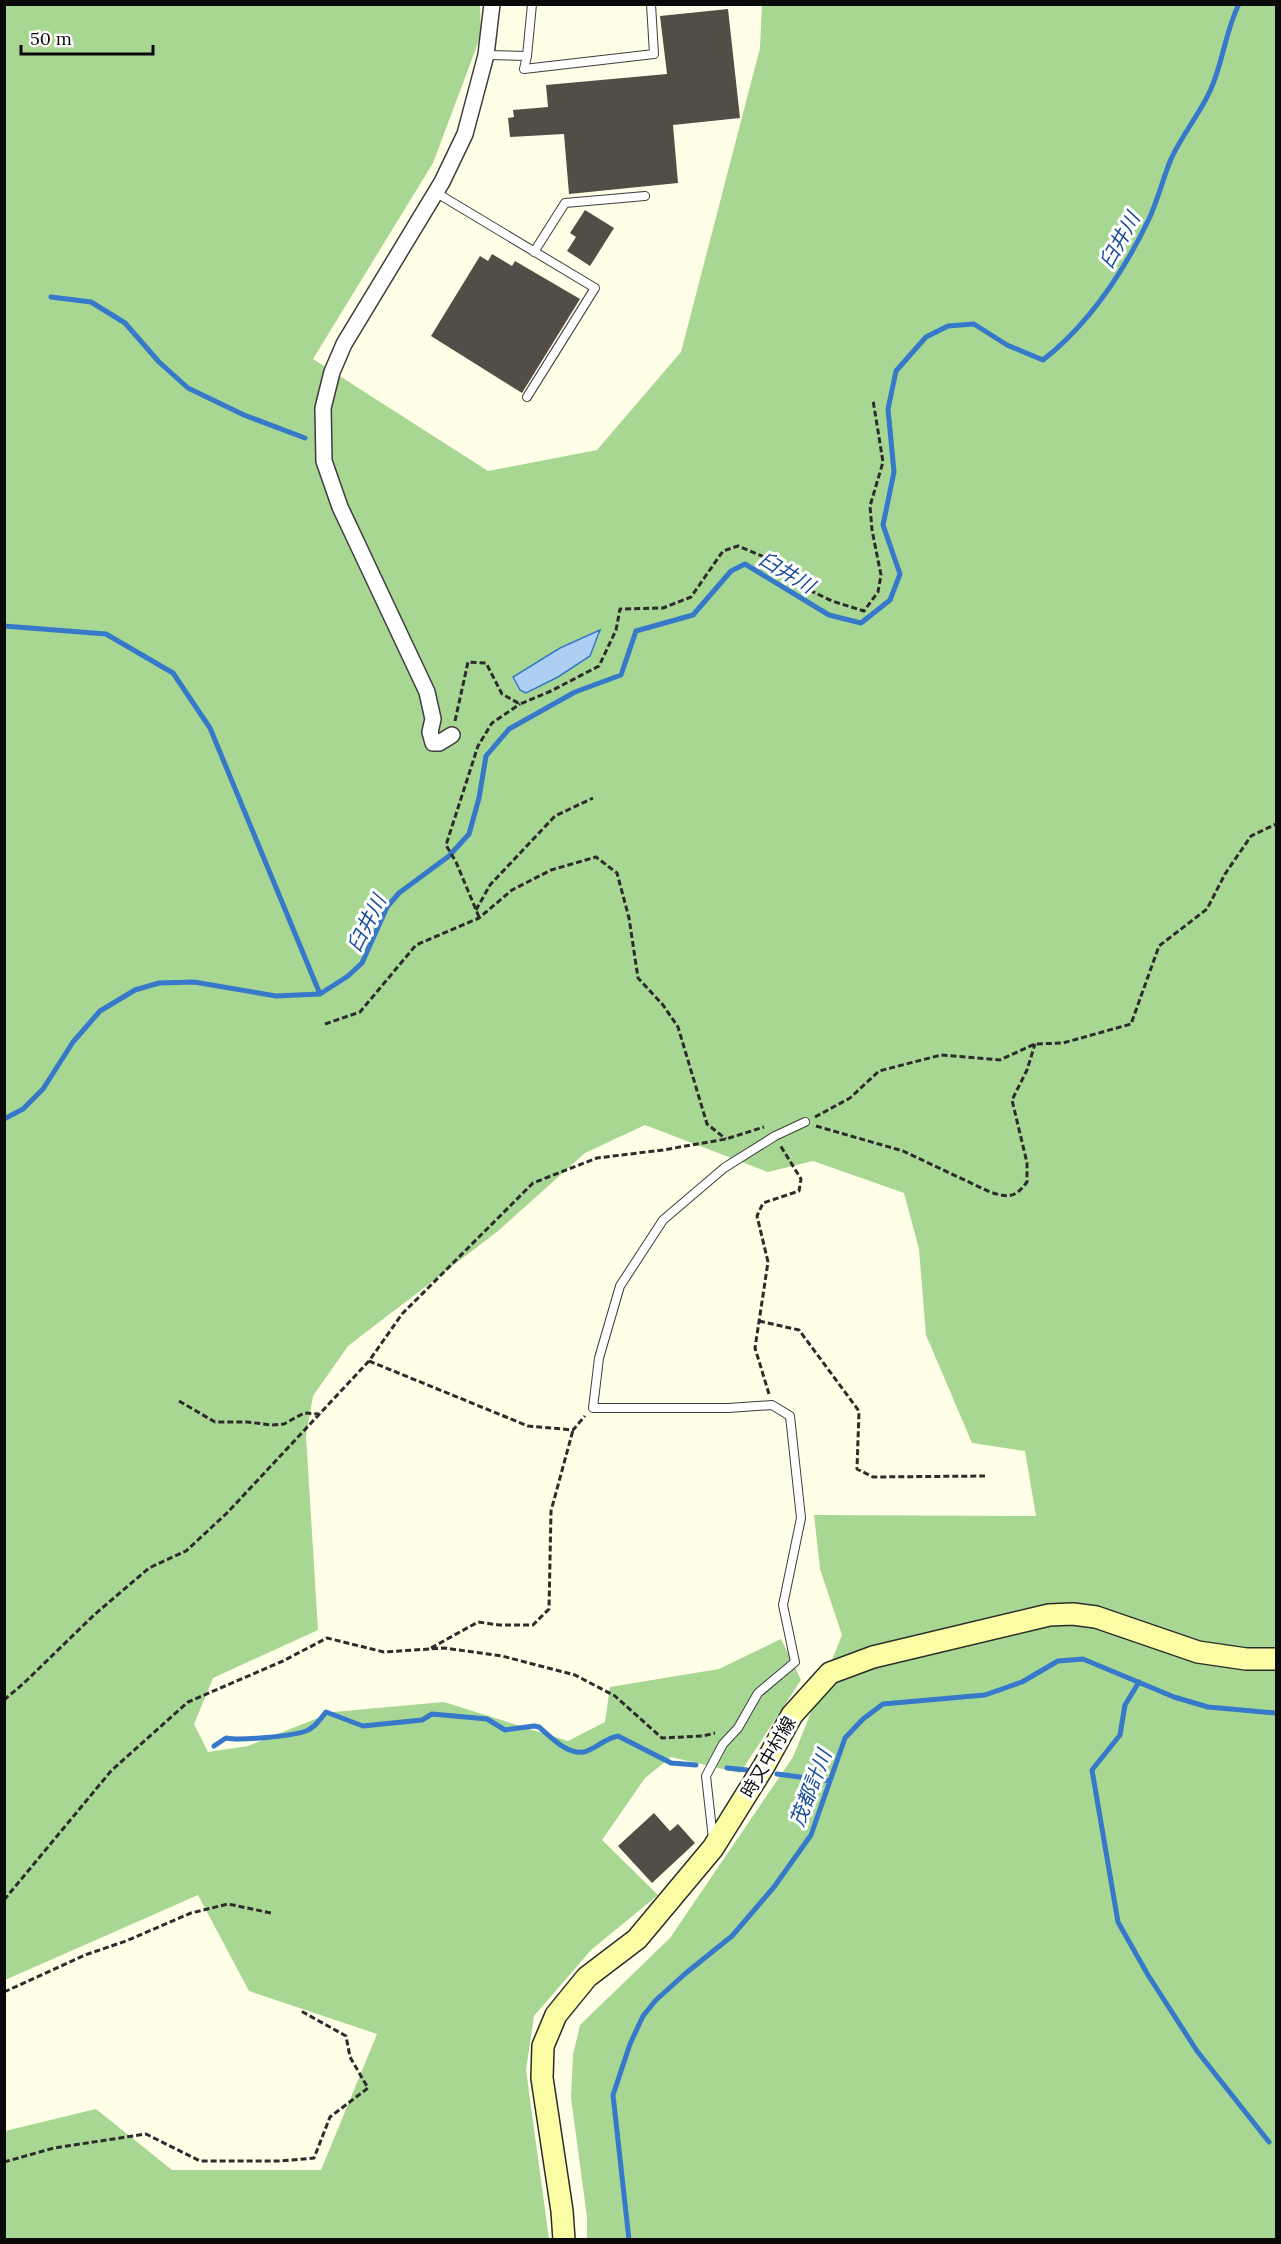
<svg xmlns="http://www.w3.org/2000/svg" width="1281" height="2244" viewBox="0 0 1281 2244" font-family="Lora,'Noto Sans JP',serif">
	<rect width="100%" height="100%" fill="#fffee7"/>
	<path fill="#a7d793" d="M 5,5 L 480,5 L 481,35 L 433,163 L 313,359 L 488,471 L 597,450 L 681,352 L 760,48 L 762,5 L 1276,5 L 1276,2239 L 587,2239 L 587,2217 L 571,2098 L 573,2055 L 580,2025 L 670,1938 L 793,1757 L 842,1635 L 820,1569 L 814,1515 L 1036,1516 L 1025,1451 L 972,1443 L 926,1335 L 919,1249 L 904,1193 L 813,1161 L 768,1172 L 645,1125 L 585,1153 L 498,1231 L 348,1346 L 313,1396 L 306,1436 L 318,1630 L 213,1678 L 194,1724 L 208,1752 L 248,1746 L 333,1712 L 444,1702 L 568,1741 L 605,1722 L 610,1687 L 719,1669 L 781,1639 L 801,1680 L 740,1773 L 671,1757 L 645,1778 L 602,1840 L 658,1895 L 591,1950 L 534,2016 L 526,2070 L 549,2239 L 5,2239 L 5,2131 L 96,2109 L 172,2170 L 321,2170 L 377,2034 L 249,1991 L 198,1895 L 5,1980 Z"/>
	<path fill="#adcff4" stroke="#3678ca" stroke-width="1.5" d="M 600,630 L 590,656 L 558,677 L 526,693 L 520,690 L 513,677 L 560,648 Z"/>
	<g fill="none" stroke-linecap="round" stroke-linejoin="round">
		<path stroke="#3678ca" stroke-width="5" d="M 51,297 L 91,302 L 125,323 L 159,362 L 188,388 L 244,415 L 305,438
			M 4,626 L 106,634 L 173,673 L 210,728 L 320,994
			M 4,1119 L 23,1109 L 43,1089 L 73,1042 L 100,1011 L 135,990 L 159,983 L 194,982 L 276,996 L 320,994 L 348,976 L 362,963 L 387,907 L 399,893 L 449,856 L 469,834 L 479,798 L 486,756 L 509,729 L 575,692 L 621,675 L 636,631 L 693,615 L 731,571 L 745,564 L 829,615 L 861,623 L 890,600 L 900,574 L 883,525 L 894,472 L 888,409 L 896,371 L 926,337 L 948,326 L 974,324 L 1007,345 L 1043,360 C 1089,324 1124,271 1149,219 C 1158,200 1163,178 1171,159 C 1182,135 1199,115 1210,91 C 1223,63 1225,32 1239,4
			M 1139,1682 L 1125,1705 L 1120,1735 L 1092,1770 L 1118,1922 L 1148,1975 L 1197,2051 L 1269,2142
			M 214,1746 L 226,1738 C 241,1741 292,1736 306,1731 C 316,1727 320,1719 326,1712 L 363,1726 L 422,1720 L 432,1714 L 487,1719 L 505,1730 L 534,1726 L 539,1727 C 551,1737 567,1755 584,1752 C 596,1749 605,1738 618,1736 L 671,1763 L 696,1765
			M 727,1768 L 747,1770
			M 777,1774 L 830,1781
			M 629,2240 L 613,2095 L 630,2044 L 643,2016 L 656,2000 L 686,1973 L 732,1936 L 774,1887 L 811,1835 L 845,1738 L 863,1719 L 883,1704 L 985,1695 L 1022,1682 L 1058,1661 L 1083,1659 L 1174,1697 L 1208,1707 L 1276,1713"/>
	</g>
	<path fill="#524d47" d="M 728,9 L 740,118 L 673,125 L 678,183 L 569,194 L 564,134 L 510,137 L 508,118 L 514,117 L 513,110 L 548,107 L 546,85 L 667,74 L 660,16 Z
		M 585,210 L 614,228 L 590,266 L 567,251 L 576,237 L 570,233 Z
		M 492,254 L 512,266 L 515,261 L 580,299 L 522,393 L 431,336 L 480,256 L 488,261 Z
		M 654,1813 L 670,1831 L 678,1824 L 695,1843 L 652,1883 L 618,1846 Z"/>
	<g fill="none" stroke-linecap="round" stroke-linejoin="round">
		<g stroke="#3d3d3d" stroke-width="10">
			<path id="service" d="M 486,55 L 527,56 L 532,4
				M 527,56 L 524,69 L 654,54 L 651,4
				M 435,192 L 595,288 L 527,397
				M 534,252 L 565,203 L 645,196
				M 713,1839 L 706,1776 L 723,1744 L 738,1728 L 758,1693 L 795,1662 L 783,1605 L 801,1518 L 790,1416 L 772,1405 L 728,1408 L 593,1408 L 599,1358 L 620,1286 L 663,1220 L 724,1168 L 775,1136 L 805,1122"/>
		</g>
		<g stroke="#3d3d3d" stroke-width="18">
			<path id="minor" d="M 452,735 L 439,743 L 433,743 L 430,732 L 433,719 L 427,692 L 340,507 L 324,461 L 323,408 L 332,372 L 344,344 L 442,182 L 465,134 L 486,55 L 492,4"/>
		</g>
		<g stroke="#2c2c2c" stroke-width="24">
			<path id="secondary" d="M 564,2240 L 562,2211 L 542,2078 L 543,2046 L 556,2015 L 587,1977 L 637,1939 L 713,1848 L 764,1766 L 792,1715 L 830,1673 L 873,1657 L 1049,1615 L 1073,1614 L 1096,1617 L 1198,1652 L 1246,1659 L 1276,1659"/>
		</g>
		<path stroke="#2c2c2c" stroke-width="3" stroke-dasharray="6 3" stroke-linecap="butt" d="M 455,721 L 468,662 L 486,663 L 502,694 L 520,704 L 551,691 L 599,666 L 616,630 L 620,609 L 663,608 L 691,597 L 723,551 L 738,546 L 769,559 L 799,585 L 832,601 L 864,611 L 878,592 L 881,575 L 872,530 L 870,506 L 883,462 L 873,400
			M 476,910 L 490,885 L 555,816 L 593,798
			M 479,917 L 456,862 L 446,845 L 478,746 L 492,723 L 520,704
			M 325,1024 L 360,1012 L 416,945 L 479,918 L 512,890 L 551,870 L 596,857 L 617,873 L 629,918 L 638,978 L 663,1005 L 678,1027 L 707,1124 L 726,1139
			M 815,1117 L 850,1098 L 879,1071 L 941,1055 L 1000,1060 L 1035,1044 L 1063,1043 L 1131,1024 L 1159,946 L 1207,909 L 1225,874 L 1251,836 L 1276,824
			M 816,1126 L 903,1151 L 990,1192 C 1009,1198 1015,1198 1027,1182 L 1027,1163 L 1012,1100 L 1027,1070 L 1035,1044
			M 759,1321 L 799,1330 L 859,1411 L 857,1469 L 873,1477 L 985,1476
			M 369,1361 L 528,1426 L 573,1430 L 585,1416
			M 769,1394 L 755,1348 L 768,1262 L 757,1216 L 763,1203 L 799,1191 L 801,1179 L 780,1145
			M 179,1401 L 215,1422 L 247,1422 L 272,1425 L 284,1424 L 304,1413 L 319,1414
			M 431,1648 L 478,1622 L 499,1625 L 533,1625 L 549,1609 L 551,1511 L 573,1430
			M 4,1700 L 24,1683 L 94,1615 L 149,1568 L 186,1551 L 227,1513 L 369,1361 L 402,1314 L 533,1183 L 597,1158 L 663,1150 L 726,1139 L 764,1127
			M 4,1900 L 111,1771 L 188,1702 L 283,1661 L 327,1638 L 384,1652 L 444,1648 L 502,1656 L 575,1675 L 615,1696 L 662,1738 L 703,1736 L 715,1733
			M 4,1992 L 85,1955 L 126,1941 L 191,1913 L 228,1904 L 271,1913
			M 4,2162 L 54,2148 L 146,2134 L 200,2161 L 280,2161 L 314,2158 L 330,2117 L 368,2088 L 350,2057 L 346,2036 L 301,2011"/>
		<use href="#service" stroke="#fff" stroke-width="8"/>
		<use href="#minor" stroke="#fff" stroke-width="15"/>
		<use href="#secondary" stroke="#fafda3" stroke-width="21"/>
	</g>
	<g text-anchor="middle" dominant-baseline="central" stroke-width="6" stroke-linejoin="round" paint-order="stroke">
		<g font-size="18" fill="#0a0a0a" stroke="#fff">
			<text transform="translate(768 1757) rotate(-60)">時又中村線</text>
		</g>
		<g font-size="20" font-style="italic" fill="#184c97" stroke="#fff">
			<text transform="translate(1119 240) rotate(-61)">臼井川</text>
			<text transform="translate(787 572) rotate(31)">臼井川</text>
			<text transform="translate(366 923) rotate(-63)">臼井川</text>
			<text transform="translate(810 1788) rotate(-69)">茂都計川</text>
		</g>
	</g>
	<rect width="1281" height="2244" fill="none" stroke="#0a0a0a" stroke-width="12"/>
	<path d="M21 45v9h132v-9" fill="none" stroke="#0a0a0a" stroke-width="3"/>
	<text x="30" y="45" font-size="18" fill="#0a0a0a" stroke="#ffffff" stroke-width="4.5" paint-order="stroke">50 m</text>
</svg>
